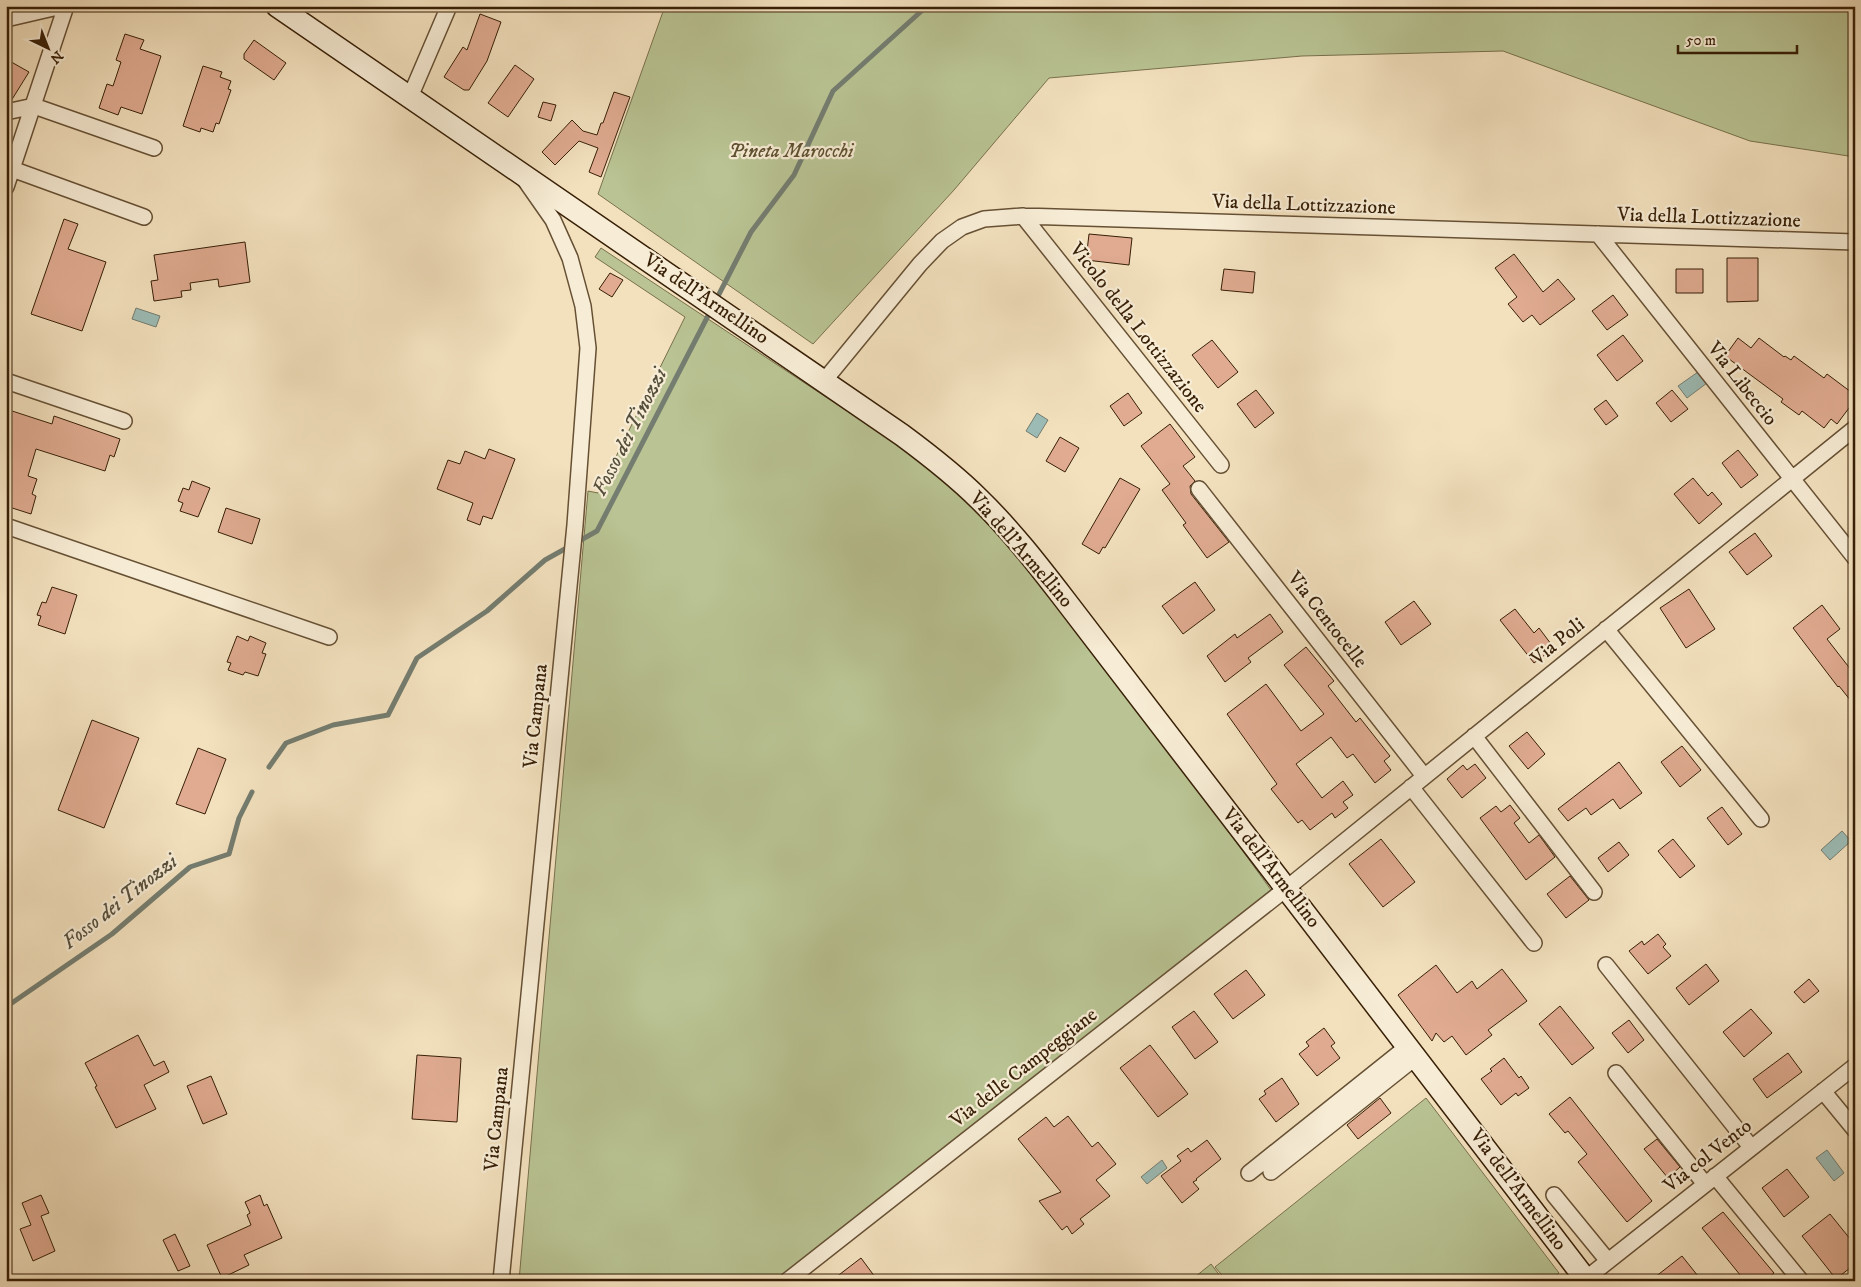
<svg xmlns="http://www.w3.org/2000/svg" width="1861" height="1287" viewBox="0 0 1861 1287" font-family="'IM FELL DW Pica',serif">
	<rect width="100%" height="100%" fill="#f3e1be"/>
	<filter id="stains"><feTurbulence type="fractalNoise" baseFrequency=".004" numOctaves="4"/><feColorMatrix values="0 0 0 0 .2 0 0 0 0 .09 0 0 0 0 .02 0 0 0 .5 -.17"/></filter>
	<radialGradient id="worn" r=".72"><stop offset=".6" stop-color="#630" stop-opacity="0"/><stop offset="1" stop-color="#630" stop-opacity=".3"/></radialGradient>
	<path fill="#b9c393" stroke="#78714c" d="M 665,6 L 1855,6 L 1855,157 L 1750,141 L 1503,51 L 1302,56 L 1049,78 L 954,190 L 813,344 L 598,194 Z
		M 601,248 L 948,478 L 1038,568 L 1271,890 L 780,1281 L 519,1281 L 588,491 L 598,493 L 685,317 L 595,257 Z
		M 1426,1098 L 1559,1273 L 1549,1281 L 1227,1281 L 1215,1267 Z
		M 1211,1264 L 1224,1281 L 1190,1281 Z"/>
	<path fill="#9cbcb6" stroke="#747d70" d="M 136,308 L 160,316 L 156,327 L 132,319 Z
		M 1698,372 L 1707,383 L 1687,398 L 1678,386 Z
		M 1037,413 L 1048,420 L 1037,438 L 1026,431 Z
		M 1842,831 L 1851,841 L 1830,860 L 1821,850 Z
		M 1827,1150 L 1844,1173 L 1834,1181 L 1816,1158 Z
		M 1162,1160 L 1167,1168 L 1147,1184 L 1141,1177 Z"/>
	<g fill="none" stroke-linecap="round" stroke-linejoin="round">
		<path stroke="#747d70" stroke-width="5" d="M 716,300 L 751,232 L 794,175 L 833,91 L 927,6
			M 269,767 L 286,743 L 333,725 L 388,715 L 417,658 L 487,611 L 545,560 L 597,531 L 711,310
			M 6,1007 L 112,934 L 190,867 L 229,854 L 239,818 L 252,792"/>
	</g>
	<path fill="#e0ab91" stroke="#371f06" d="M 480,14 L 501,22 L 487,61 L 469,90 L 464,90 L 444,77 L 463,47 L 467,50 Z
		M 125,34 L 144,40 L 140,49 L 161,56 L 142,114 L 121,107 L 118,115 L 99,108 L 107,84 L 113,86 L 121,62 L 116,60 Z
		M 254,40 L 286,63 L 274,80 L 244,59 L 244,54 Z
		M 6,59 L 29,72 L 11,101 L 6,102 Z
		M 515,65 L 534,79 L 508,117 L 488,103 Z
		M 203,66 L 222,72 L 220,77 L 231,81 L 228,89 L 231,90 L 219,124 L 216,123 L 213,132 L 201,128 L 200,132 L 183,126 Z
		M 614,92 L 630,97 L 601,177 L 589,172 L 598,148 L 579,141 L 555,165 L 542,152 L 572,120 L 583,131 L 597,135 L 601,123 L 603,123 Z
		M 543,102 L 556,105 L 551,121 L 538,117 Z
		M 64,219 L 78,224 L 68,249 L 106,262 L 82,331 L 31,314 Z
		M 1089,234 L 1132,238 L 1129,265 L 1086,260 Z
		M 245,242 L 250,282 L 219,287 L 218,279 L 190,283 L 191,290 L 181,291 L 182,297 L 154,301 L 151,281 L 158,280 L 154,255 Z
		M 1514,254 L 1543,292 L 1558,279 L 1575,299 L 1540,325 L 1532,315 L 1523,322 L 1508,304 L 1517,297 L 1495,268 Z
		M 1727,258 L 1758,258 L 1758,301 L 1727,302 Z
		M 1224,269 L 1255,272 L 1253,293 L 1221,290 Z
		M 1676,269 L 1703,269 L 1703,293 L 1676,293 Z
		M 610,273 L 623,280 L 612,297 L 599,289 Z
		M 1613,295 L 1628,315 L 1607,330 L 1592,311 Z
		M 1623,335 L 1643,361 L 1617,381 L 1597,355 Z
		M 1738,338 L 1751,348 L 1759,338 L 1784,357 L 1785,356 L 1791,360 L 1794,356 L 1824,378 L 1827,374 L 1855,395 L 1855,400 L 1837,424 L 1831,419 L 1824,428 L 1802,411 L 1799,415 L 1781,402 L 1783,399 L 1725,356 Z
		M 1212,340 L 1238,372 L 1218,388 L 1192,355 Z
		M 1256,390 L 1274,413 L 1255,428 L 1237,404 Z
		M 1672,390 L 1688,409 L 1671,422 L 1656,403 Z
		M 1128,393 L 1142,413 L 1124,426 L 1110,406 Z
		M 1606,400 L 1618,416 L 1606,425 L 1594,409 Z
		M 6,409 L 52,424 L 54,416 L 120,439 L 114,457 L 110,455 L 105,471 L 36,449 L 28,476 L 37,479 L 32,494 L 36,496 L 31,514 L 6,506 Z
		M 1170,424 L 1195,457 L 1183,466 L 1195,481 L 1190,486 L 1191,494 L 1229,542 L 1207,558 L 1183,525 L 1186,523 L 1162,490 L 1170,484 L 1141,446 Z
		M 1060,437 L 1079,448 L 1065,472 L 1046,461 Z
		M 489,449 L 515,459 L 492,519 L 483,516 L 480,525 L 467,520 L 473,503 L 437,489 L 448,460 L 460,464 L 465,451 L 485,459 Z
		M 1738,450 L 1758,475 L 1741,488 L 1722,463 Z
		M 1120,478 L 1140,489 L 1105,548 L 1103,547 L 1099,554 L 1082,544 Z
		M 1693,478 L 1708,496 L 1712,492 L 1722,504 L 1699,524 L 1674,494 Z
		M 192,481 L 210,488 L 198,517 L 180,511 L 183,503 L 178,501 L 183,488 L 189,490 Z
		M 226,508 L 260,519 L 252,544 L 218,532 Z
		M 1755,533 L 1772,556 L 1747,575 L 1729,552 Z
		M 1195,582 L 1215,610 L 1183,634 L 1162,606 Z
		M 52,587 L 77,595 L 65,634 L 38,625 L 41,616 L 37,615 L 42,602 L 46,603 Z
		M 1689,589 L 1715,629 L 1686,648 L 1660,608 Z
		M 1414,601 L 1431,624 L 1401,645 L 1385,622 Z
		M 1822,605 L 1840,629 L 1827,639 L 1855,675 L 1855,706 L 1839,686 L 1838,687 L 1793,628 Z
		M 1515,609 L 1534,633 L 1539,628 L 1554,648 L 1534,663 L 1500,620 Z
		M 1270,614 L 1283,632 L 1248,658 L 1251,662 L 1225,682 L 1207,656 L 1235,634 L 1237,638 Z
		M 237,636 L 248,641 L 250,636 L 266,643 L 262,653 L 266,654 L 258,676 L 245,672 L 243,675 L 228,670 L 231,663 L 227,662 Z
		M 1306,647 L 1334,681 L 1328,686 L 1356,722 L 1360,718 L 1390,756 L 1384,761 L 1391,770 L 1375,783 L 1353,754 L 1347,758 L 1331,737 L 1296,764 L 1322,798 L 1343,781 L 1353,795 L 1343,802 L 1348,808 L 1335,818 L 1332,813 L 1310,830 L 1302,820 L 1298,823 L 1271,789 L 1277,784 L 1227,714 L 1266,684 L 1301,731 L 1324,714 L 1284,665 Z
		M 92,720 L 139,738 L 104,828 L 58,810 Z
		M 1527,732 L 1545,754 L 1528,769 L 1509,746 Z
		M 1682,746 L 1701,770 L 1680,787 L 1661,762 Z
		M 198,748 L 226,759 L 205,814 L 176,804 Z
		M 1619,762 L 1642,793 L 1620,809 L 1613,799 L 1591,815 L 1586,808 L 1568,821 L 1558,809 Z
		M 1475,764 L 1486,778 L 1462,798 L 1447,779 L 1463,765 L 1467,770 Z
		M 1510,805 L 1520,818 L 1514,823 L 1529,843 L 1539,835 L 1555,857 L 1526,880 L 1480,818 L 1496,806 L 1501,812 Z
		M 1722,807 L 1742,834 L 1728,845 L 1707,818 Z
		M 1381,839 L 1415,882 L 1383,907 L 1349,864 Z
		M 1673,839 L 1695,866 L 1680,878 L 1658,851 Z
		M 1619,842 L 1629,855 L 1608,872 L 1598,858 Z
		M 1570,876 L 1589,900 L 1566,918 L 1547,894 Z
		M 1658,934 L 1666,944 L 1663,947 L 1671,956 L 1648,974 L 1629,951 L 1642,941 L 1644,945 Z
		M 1706,964 L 1719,981 L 1689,1005 L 1676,988 Z
		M 1436,965 L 1457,993 L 1472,981 L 1477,989 L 1502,969 L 1527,1001 L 1488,1030 L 1492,1035 L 1466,1055 L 1452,1036 L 1444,1042 L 1436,1033 L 1432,1041 L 1398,995 Z
		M 1246,970 L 1265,995 L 1233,1019 L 1214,994 Z
		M 1809,979 L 1819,991 L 1804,1003 L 1794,992 Z
		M 1560,1006 L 1594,1048 L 1572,1065 L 1539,1024 Z
		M 1751,1009 L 1772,1033 L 1744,1057 L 1723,1032 Z
		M 1194,1011 L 1218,1042 L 1195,1059 L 1172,1027 Z
		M 1629,1020 L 1644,1040 L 1628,1053 L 1612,1033 Z
		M 1324,1028 L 1335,1043 L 1331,1046 L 1340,1058 L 1317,1076 L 1299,1054 L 1309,1046 L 1306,1042 Z
		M 138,1035 L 154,1066 L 164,1061 L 169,1072 L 144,1085 L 156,1109 L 116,1128 L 95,1087 L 97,1086 L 85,1063 Z
		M 1150,1045 L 1188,1094 L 1158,1117 L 1120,1068 Z
		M 1788,1053 L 1802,1072 L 1767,1098 L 1753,1079 Z
		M 417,1055 L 461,1058 L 457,1122 L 412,1119 Z
		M 1504,1058 L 1519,1078 L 1521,1076 L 1529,1088 L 1518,1096 L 1516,1093 L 1501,1105 L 1481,1079 L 1492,1071 L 1490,1069 Z
		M 211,1076 L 227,1114 L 203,1124 L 187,1086 Z
		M 1282,1078 L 1299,1104 L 1276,1122 L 1259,1099 L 1266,1094 L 1264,1091 Z
		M 1570,1097 L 1652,1201 L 1627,1222 L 1578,1162 L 1587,1154 L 1568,1131 L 1565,1133 L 1549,1114 Z
		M 1380,1098 L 1391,1113 L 1358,1139 L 1347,1125 Z
		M 1068,1116 L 1092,1147 L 1098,1142 L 1116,1164 L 1096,1180 L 1110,1196 L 1080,1219 L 1084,1224 L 1072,1234 L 1067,1226 L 1062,1230 L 1039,1201 L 1061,1192 L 1018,1139 L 1046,1117 L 1054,1127 Z
		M 1657,1139 L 1680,1167 L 1668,1178 L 1644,1149 Z
		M 1207,1140 L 1221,1159 L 1196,1179 L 1197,1180 L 1193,1182 L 1199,1189 L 1182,1203 L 1161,1176 L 1181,1161 L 1177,1156 L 1188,1148 L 1191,1152 Z
		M 1787,1169 L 1809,1197 L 1784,1217 L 1762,1188 Z
		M 41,1195 L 49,1213 L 41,1216 L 55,1251 L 33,1261 L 20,1229 L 31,1225 L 22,1203 Z
		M 260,1195 L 264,1206 L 267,1204 L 282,1238 L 244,1255 L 249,1265 L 222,1278 L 207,1245 L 251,1225 L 247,1215 L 250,1213 L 245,1202 Z
		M 1723,1212 L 1774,1273 L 1765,1281 L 1745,1281 L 1702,1228 Z
		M 1830,1214 L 1855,1245 L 1855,1264 L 1836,1279 L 1802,1236 Z
		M 175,1234 L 190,1266 L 178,1271 L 163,1240 Z
		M 1682,1256 L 1702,1281 L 1650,1281 Z
		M 861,1258 L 878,1281 L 831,1281 Z"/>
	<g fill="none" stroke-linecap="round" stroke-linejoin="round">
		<g stroke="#665034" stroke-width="18">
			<path id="street" d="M 6,19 L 62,6
				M 410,97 L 449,6
				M 6,112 L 34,106 L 154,148
				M 12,169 L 144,217
				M 6,187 L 66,6
				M 1023,216 L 1221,465
				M 1598,234 L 1855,558
				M 6,381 L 124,421
				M 824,381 L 920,264 L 942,241 L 962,227 L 984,219 L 1023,216 L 1855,242
				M 1199,489 L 1424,776
				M 6,526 L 329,637
				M 1606,629 L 1761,819
				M 1474,736 L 1594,892
				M 1411,787 L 1534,943
				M 1606,965 L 1751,1147
				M 1616,1073 L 1705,1184
				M 1823,1091 L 1855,1130
				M 1271,1172 L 1416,1057
				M 1249,1173 L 1408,1046
				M 1715,1176 L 1801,1281
				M 1554,1195 L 1608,1261
				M 501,1281 L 575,525 L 588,348 L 583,306 L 570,258 L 553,220 L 525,180
				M 787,1281 L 1287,888 L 1855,428
				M 1583,1281 L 1855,1066"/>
		</g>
		<g stroke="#371f06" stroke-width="24">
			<path id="secondary" d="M 277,6 L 902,435 C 929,455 955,475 979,499 C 1011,530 1038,565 1065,600 L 1587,1281"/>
		</g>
		<use href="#street" stroke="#f7ecd5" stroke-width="15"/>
		<use href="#secondary" stroke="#f7ecd5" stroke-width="21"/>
	</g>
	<g text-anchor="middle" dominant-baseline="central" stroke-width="4.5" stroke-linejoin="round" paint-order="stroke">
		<g font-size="20" font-style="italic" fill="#5e5030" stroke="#f7ecd5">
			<text x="791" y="151">Pineta Marocchi</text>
		</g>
		<g font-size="20" fill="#371f06" stroke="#f7ecd5">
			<text transform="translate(1304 205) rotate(2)">Via della Lottizzazione</text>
			<text transform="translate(1709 218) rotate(2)">Via della Lottizzazione</text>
			<text transform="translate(706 299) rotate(34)">Via dell'Armellino</text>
			<text transform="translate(1138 328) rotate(52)">Vicolo della Lottizzazione</text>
			<text transform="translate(1742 384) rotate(52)">Via Libeccio</text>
			<text transform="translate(1021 550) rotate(49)">Via dell'Armellino</text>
			<text transform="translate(1327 620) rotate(52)">Via Centocelle</text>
			<text transform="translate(1558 642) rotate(-39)">Via Poli</text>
			<text transform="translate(536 716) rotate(-84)">Via Campana</text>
			<text transform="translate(1271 868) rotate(52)">Via dell'Armellino</text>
			<text transform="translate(1024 1068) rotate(-38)">Via delle Campeggiane</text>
			<text transform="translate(497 1119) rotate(-84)">Via Campana</text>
			<text transform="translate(1708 1156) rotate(-38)">Via col Vento</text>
			<text transform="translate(1518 1190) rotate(53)">Via dell'Armellino</text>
		</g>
		<g font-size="21" font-style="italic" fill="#554e3b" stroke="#f7ecd5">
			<text transform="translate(630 432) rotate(-63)">Fosso dei Tinozzi</text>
			<text transform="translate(120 902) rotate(-38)">Fosso dei Tinozzi</text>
		</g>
	</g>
	<rect width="1861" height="1287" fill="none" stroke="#f3e1be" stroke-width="25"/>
	<rect x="8" y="8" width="1846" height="1272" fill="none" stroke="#371f06" stroke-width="2.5"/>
	<rect x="12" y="12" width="1836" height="1262" fill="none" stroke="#371f06"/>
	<g transform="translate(48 48) rotate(137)" stroke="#f7ecd5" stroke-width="4" paint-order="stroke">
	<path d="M0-4L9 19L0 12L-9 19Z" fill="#371f06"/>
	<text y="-8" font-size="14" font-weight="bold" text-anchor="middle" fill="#371f06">N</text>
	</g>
	<path d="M1678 45v8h119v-8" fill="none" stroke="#371f06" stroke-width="2.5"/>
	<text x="1686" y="45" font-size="15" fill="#371f06" stroke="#f7ecd5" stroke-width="4" paint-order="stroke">50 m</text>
	<rect width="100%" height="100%" filter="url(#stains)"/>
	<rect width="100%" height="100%" fill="url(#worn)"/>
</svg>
